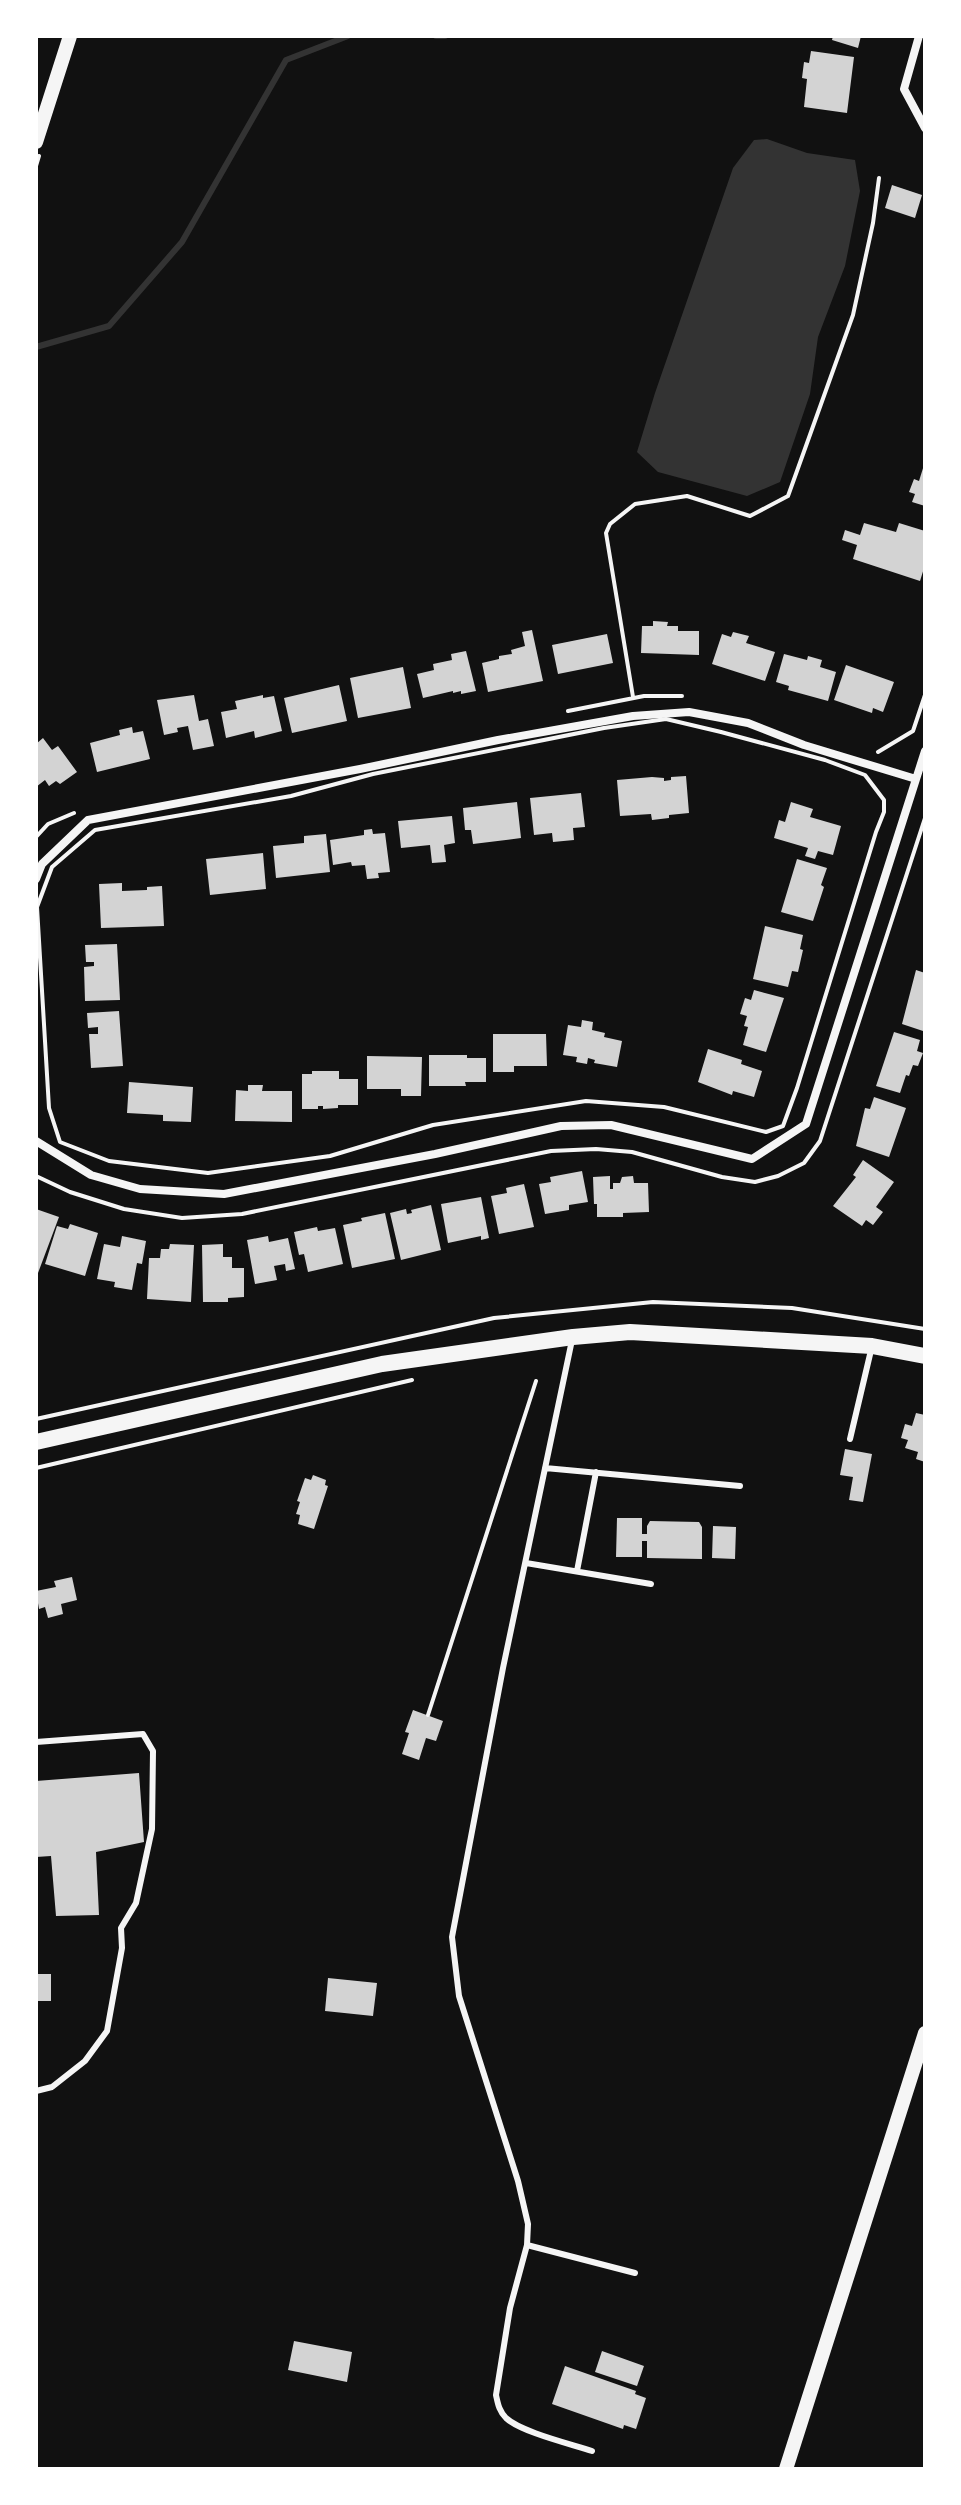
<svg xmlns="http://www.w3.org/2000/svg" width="961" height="2505" viewBox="0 0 961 2505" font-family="'Asap Condensed',sans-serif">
	<rect width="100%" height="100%" fill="#111"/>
	<path fill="#333" d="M 767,139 L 807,153 L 855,160 L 860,191 L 845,266 L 818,337 L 810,394 L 780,482 L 747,496 L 658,472 L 637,452 L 655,393 L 733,168 L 754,140 Z"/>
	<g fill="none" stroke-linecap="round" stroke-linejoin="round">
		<path stroke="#333" stroke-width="6" d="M 436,36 L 445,36
			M 36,347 L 109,326 L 182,242 L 286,60 L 348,36"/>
	</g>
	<path fill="#d3d3d3" d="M 833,36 L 861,36 L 858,48 L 832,40 Z
		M 811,51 L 854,57 L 847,113 L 804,107 L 807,79 L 802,78 L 804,62 L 809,63 Z
		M 892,185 L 922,195 L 915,218 L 885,208 Z
		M 924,465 L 925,465 L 925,506 L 912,502 L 915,494 L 909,492 L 914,479 L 919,481 Z
		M 864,523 L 896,532 L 899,523 L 925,531 L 925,565 L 920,581 L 853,559 L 857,545 L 842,540 L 845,530 L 860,535 Z
		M 653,621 L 668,622 L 667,626 L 678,626 L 678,631 L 699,631 L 699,655 L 641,653 L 642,626 L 653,626 Z
		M 532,630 L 543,681 L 488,692 L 482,663 L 499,659 L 499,656 L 512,654 L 511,650 L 525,646 L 522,632 Z
		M 733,632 L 749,636 L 746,643 L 775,652 L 765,681 L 712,664 L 722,634 L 731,637 Z
		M 607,634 L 613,663 L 558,674 L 552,645 Z
		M 466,651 L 476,691 L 461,694 L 461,691 L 453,693 L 453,691 L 423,698 L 417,674 L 434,670 L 433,664 L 452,660 L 451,654 Z
		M 784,654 L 807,660 L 808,656 L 822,660 L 820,667 L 836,672 L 828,701 L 788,690 L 789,686 L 776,682 Z
		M 846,665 L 894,682 L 883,712 L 873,708 L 872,713 L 834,700 Z
		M 403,667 L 411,708 L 358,718 L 350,678 Z
		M 339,685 L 347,721 L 292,733 L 284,698 Z
		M 194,695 L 199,721 L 208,719 L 214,746 L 193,750 L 188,726 L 177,728 L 178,732 L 164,735 L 157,700 Z
		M 263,695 L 263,698 L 274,696 L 282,731 L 255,738 L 254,731 L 226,738 L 221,712 L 237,709 L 235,701 Z
		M 132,727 L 133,733 L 143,731 L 150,759 L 97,772 L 90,743 L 120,735 L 119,730 Z
		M 43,738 L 52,750 L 58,746 L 77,772 L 60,784 L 56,781 L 49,786 L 45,780 L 36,787 L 36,744 Z
		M 686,776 L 689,813 L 669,815 L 669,818 L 652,820 L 651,814 L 620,816 L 617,780 L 652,777 L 664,778 L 664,781 L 671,780 L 671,777 Z
		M 581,793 L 585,827 L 573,828 L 574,840 L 553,842 L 552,833 L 534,835 L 530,798 Z
		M 517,802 L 521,838 L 473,844 L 471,830 L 465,830 L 463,808 Z
		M 791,802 L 813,809 L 810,817 L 841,826 L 833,855 L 818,851 L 815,859 L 805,856 L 808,848 L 774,838 L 779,820 L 785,822 Z
		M 452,816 L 455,843 L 444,845 L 446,862 L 432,863 L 430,845 L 401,848 L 398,821 Z
		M 372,829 L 373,834 L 385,833 L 390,872 L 378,873 L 379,878 L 367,879 L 365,865 L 352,866 L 351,862 L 333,865 L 330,840 L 364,835 L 364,830 Z
		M 326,834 L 330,872 L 276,878 L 273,846 L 304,843 L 304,836 Z
		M 263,853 L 266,889 L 210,895 L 206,859 Z
		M 797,859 L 827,868 L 821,885 L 824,887 L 813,921 L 781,912 Z
		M 122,883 L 122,891 L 147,890 L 147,887 L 162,886 L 164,926 L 101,928 L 99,884 Z
		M 765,926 L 803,935 L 800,949 L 803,950 L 798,972 L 792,971 L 788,987 L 753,979 Z
		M 117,944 L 120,1000 L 85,1001 L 84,967 L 94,966 L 94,962 L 86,962 L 85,945 Z
		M 916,970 L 925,973 L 923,1031 L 902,1024 Z
		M 754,990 L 784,998 L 766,1052 L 743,1045 L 748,1027 L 744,1026 L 747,1016 L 740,1014 L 745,998 L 751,1000 Z
		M 119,1011 L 123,1066 L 91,1068 L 89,1034 L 98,1034 L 98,1027 L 88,1028 L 87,1013 Z
		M 582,1020 L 593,1022 L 592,1030 L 605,1033 L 604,1037 L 622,1041 L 617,1067 L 594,1063 L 595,1060 L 588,1058 L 587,1064 L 576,1062 L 577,1057 L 563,1055 L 568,1025 L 581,1027 Z
		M 894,1032 L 920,1040 L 917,1051 L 923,1053 L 918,1066 L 913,1065 L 909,1076 L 906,1075 L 900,1093 L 876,1086 Z
		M 493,1034 L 546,1034 L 547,1066 L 514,1066 L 514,1072 L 493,1072 Z
		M 708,1049 L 742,1060 L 741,1064 L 762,1071 L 754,1097 L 733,1091 L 732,1095 L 698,1082 Z
		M 429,1055 L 467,1055 L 467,1058 L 486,1058 L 486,1082 L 465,1082 L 466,1086 L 429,1086 Z
		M 367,1056 L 422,1057 L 421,1096 L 401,1096 L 401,1089 L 367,1089 Z
		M 312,1071 L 339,1071 L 339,1079 L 358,1079 L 358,1105 L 338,1105 L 338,1108 L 323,1109 L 323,1106 L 318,1106 L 318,1109 L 302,1109 L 302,1074 L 312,1074 Z
		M 129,1082 L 193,1087 L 191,1122 L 163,1121 L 163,1115 L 127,1113 Z
		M 248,1085 L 263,1085 L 262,1091 L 292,1091 L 292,1122 L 235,1121 L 236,1090 L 248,1091 Z
		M 874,1097 L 906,1108 L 889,1157 L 856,1146 L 865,1108 L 870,1109 Z
		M 863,1160 L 894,1182 L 876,1207 L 883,1212 L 873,1225 L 866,1220 L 862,1226 L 833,1206 L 856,1177 L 853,1175 Z
		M 582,1171 L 588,1202 L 569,1205 L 569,1210 L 545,1214 L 539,1184 L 551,1182 L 550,1177 Z
		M 610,1176 L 610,1189 L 613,1189 L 613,1183 L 620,1183 L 622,1177 L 633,1176 L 634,1183 L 648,1183 L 649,1212 L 623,1213 L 623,1217 L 597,1217 L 597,1204 L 594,1204 L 593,1177 Z
		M 524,1184 L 534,1227 L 499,1234 L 491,1196 L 507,1193 L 506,1188 Z
		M 481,1197 L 489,1238 L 481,1240 L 481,1236 L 448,1243 L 441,1204 Z
		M 431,1205 L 441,1250 L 401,1260 L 390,1213 L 406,1209 L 407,1214 L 412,1213 L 411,1210 Z
		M 36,1209 L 59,1217 L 38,1273 L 36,1272 Z
		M 385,1213 L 395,1259 L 352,1268 L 343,1225 L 362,1221 L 361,1218 Z
		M 70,1224 L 98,1233 L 85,1276 L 45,1264 L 57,1226 L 68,1229 Z
		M 317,1227 L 318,1231 L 335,1228 L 343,1264 L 308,1272 L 304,1254 L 299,1255 L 294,1232 Z
		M 122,1236 L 146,1241 L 142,1264 L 137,1263 L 132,1290 L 114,1287 L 115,1282 L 97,1279 L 104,1244 L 120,1247 Z
		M 268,1236 L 269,1242 L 288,1238 L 295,1269 L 286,1271 L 285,1264 L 274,1266 L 277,1280 L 255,1284 L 247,1240 Z
		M 170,1244 L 194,1245 L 191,1302 L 147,1299 L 149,1258 L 160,1258 L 161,1249 L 169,1249 Z
		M 223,1244 L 223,1257 L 232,1257 L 232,1268 L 244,1268 L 244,1297 L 228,1298 L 228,1302 L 203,1302 L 202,1245 Z
		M 916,1413 L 925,1415 L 925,1462 L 916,1459 L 918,1452 L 905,1448 L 908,1440 L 901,1438 L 905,1424 L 912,1426 Z
		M 845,1449 L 872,1454 L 863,1502 L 849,1500 L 853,1477 L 840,1475 Z
		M 313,1475 L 326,1480 L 325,1485 L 328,1486 L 314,1529 L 298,1524 L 300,1515 L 296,1514 L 300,1502 L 297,1501 L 305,1478 L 311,1480 Z
		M 617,1518 L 642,1518 L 642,1534 L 647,1534 L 647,1526 L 650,1521 L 699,1522 L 702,1527 L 702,1559 L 647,1558 L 647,1541 L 642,1541 L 642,1557 L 616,1557 Z
		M 713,1526 L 736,1527 L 735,1559 L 712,1558 Z
		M 72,1577 L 77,1600 L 61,1604 L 63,1614 L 48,1618 L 45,1607 L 39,1609 L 36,1591 L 56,1587 L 54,1581 Z
		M 413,1710 L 443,1721 L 436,1741 L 426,1738 L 419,1760 L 402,1754 L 409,1733 L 405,1732 Z
		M 139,1773 L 144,1842 L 96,1852 L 99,1915 L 56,1916 L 51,1856 L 36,1857 L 36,1781 Z
		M 36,1974 L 51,1974 L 51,2001 L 36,2001 Z
		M 328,1978 L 377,1983 L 373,2016 L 325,2011 Z
		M 294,2341 L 352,2352 L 347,2382 L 288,2370 Z
		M 602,2351 L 644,2366 L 637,2386 L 595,2372 Z
		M 565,2366 L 636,2391 L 635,2394 L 646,2398 L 636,2429 L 624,2425 L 623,2429 L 552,2404 Z"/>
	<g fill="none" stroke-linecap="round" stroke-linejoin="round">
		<path stroke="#f5f5f5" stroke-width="4" d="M 36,166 L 39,156
			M 633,697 L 606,533 L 610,524 L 635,504 L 687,496 L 750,516 L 788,496 L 853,315 L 873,223 L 879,178
			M 568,711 L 644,696 L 682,696
			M 666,719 L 721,732 L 825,760 L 865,775 L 884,800 L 884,812 L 876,832 L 797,1088 L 783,1126 L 766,1132 L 664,1107 L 586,1101 L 433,1125 L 330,1156 L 208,1173 L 109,1161 L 60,1142 L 49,1108 L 37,907 L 52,867 L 95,830 L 291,796 L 373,774 L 604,728 Z
			M 878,752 L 913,731 L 925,695
			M 36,837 L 48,824 L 74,813
			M 36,1176 L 70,1192 L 124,1209 L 182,1218 L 242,1214 L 551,1151 L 596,1149 L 632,1152 L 722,1177 L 755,1182 L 778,1176 L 804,1163 L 820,1141 L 925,818
			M 36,1419 L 494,1318 L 653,1302 L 792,1308 L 925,1329
			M 36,1468 L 412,1380
			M 428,1715 L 536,1381"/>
		<path stroke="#f5f5f5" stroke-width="6" d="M 572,1340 L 503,1668 L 452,1937 L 459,1996 L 518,2181 L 528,2224 L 527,2245 L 510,2308 L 496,2395 C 498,2404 499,2411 506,2418 C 521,2432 571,2444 592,2451
			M 850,1439 L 872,1346
			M 545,1468 L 740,1486
			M 526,1563 L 651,1584
			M 577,1571 L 596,1472
			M 36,1742 L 143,1734 L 153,1751 L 152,1829 L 136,1903 L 121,1928 L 122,1948 L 107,2031 L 85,2061 L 52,2087 L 36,2091
			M 527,2245 L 635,2273"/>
		<path stroke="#f5f5f5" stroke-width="8" d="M 919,36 L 904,89 L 925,128
			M 36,879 L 42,864 L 88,820 L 360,769 L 498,740 L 633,716 L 689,712 L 748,723 L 804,745 L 916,779
			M 36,1141 L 91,1175 L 140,1189 L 224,1194 L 435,1154 L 561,1126 L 611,1125 L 752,1159 L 806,1124 L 925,751"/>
		<path stroke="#f5f5f5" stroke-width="14" d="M 36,142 L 70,36
			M 786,2469 L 925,2033"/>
		<path stroke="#f5f5f5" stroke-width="16" d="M 36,1442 L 382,1364 L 573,1337 L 630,1332 L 872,1346 L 925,1356"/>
	</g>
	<rect width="961" height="2505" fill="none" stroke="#ffffff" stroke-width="76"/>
</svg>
